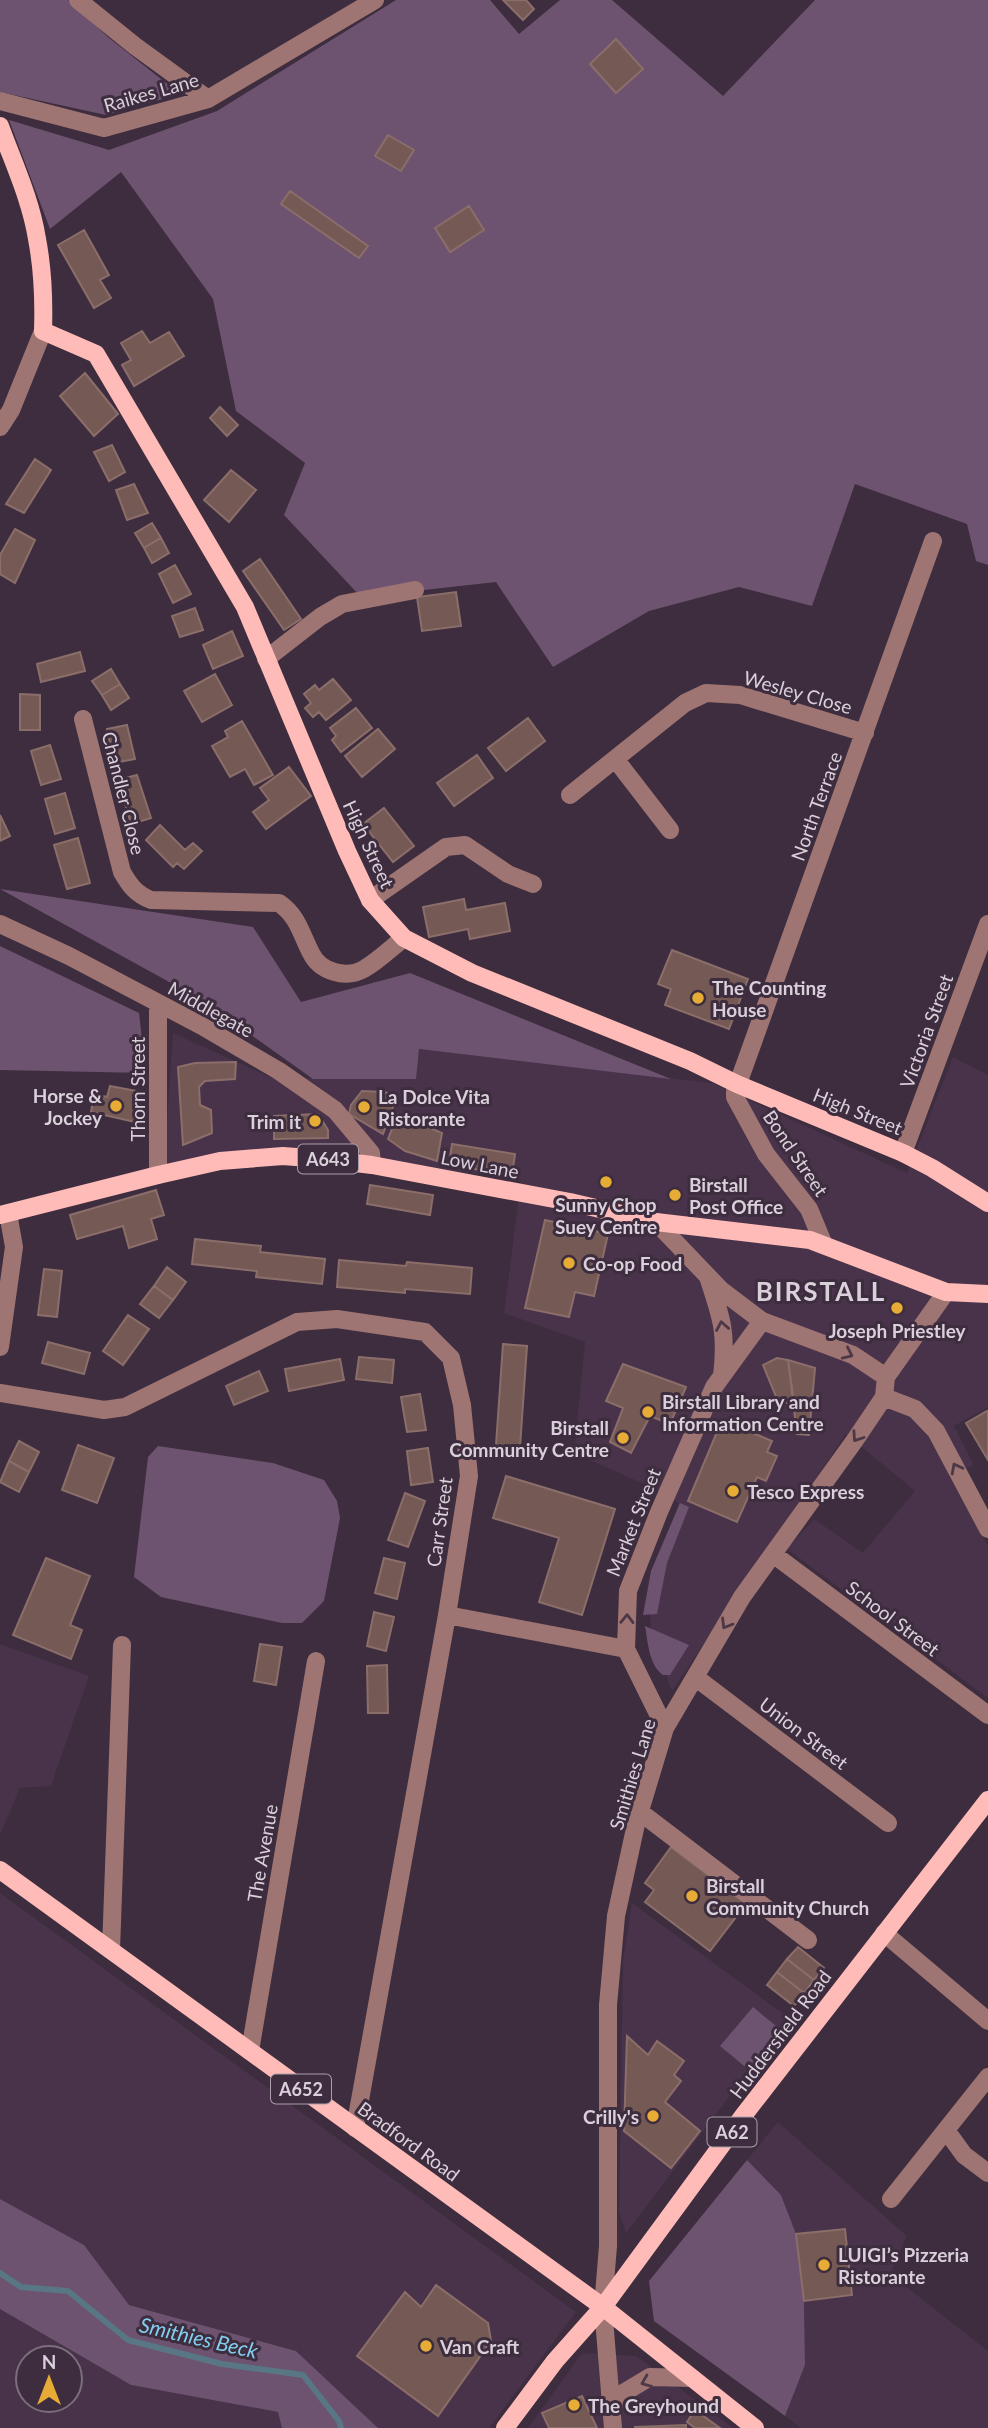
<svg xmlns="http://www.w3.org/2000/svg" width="988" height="2428" viewBox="0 0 988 2428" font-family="Lato,sans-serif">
	<rect width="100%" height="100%" fill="#3d2d3e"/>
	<path fill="#48334a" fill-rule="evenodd" d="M 173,1033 L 272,1078 L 415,1079 L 419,1049 L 712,1083 L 907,1173 L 953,1057 L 988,1075 L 988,1407 L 954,1426 L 974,1465 L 949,1476 L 988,1546 L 988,1698 L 787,1549 L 814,1519 L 863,1553 L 915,1491 L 846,1434 L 672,1691 L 652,1639 L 649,1604 L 657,1568 L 679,1503 L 653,1488 L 574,1453 L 585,1342 L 504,1313 L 521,1181 L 389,1161 L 292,1149 L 164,1164 Z
		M 0,1644 L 89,1676 L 51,1786 L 20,1788 L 0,1835 Z
		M 0,1893 L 576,2312 L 489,2428 L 378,2428 L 296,2351 L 129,2305 L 84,2245 L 0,2199 Z
		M 632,1903 L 789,2018 L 626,2233 L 619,2212 L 623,1960 Z
		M 778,2122 L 907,2236 L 890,2274 L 988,2351 L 988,2428 L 801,2428 L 785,2416 L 805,2365 L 804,2301 L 796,2234 L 781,2195 L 747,2160 Z
		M 0,2309 L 131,2385 L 278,2412 L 282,2428 L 0,2428 ZM 28,2358 L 70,2358 L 70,2400 L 28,2400 Z
		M 582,2353 L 636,2356 L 733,2428 L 528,2428 Z"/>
	<path fill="#6d5370" d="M 0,0 L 68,0 L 108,37 L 180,94 L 106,115 L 0,92 Z
		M 396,0 L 490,0 L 519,34 L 560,0 L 612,0 L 723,96 L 815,0 L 988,0 L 988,565 L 976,561 L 967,524 L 855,484 L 812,606 L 739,587 L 649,611 L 553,667 L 496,582 L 361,597 L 284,515 L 305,463 L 236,411 L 213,299 L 121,172 L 50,229 L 9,120 L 109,150 L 217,111 Z
		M 0,889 L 253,927 L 301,1002 L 410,973 L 671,1079 L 419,1049 L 416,1079 L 313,1079 L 202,1000 Z
		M 0,946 L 139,1013 L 146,1073 L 0,1070 Z
		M 158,1446 L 273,1463 L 324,1480 L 337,1501 L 340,1518 L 324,1601 L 302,1623 L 282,1623 L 161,1597 L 134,1577 L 148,1457 Z
		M 680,1503 L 689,1507 L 667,1563 L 657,1614 L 643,1615 L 651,1571 Z
		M 645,1626 L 689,1645 L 670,1675 L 663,1675 C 649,1665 648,1643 645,1626 Z
		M 753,2007 L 781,2030 L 749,2070 L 720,2046 Z
		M 747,2160 L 781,2195 L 796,2234 L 804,2301 L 805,2365 L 785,2416 L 654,2321 L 649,2281 Z
		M 0,2199 L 84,2245 L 129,2305 L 296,2351 L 378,2428 L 282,2428 L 278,2412 L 131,2385 L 0,2309 Z"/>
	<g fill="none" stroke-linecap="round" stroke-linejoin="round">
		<path stroke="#597685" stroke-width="6" d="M 0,2273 L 21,2287 L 68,2291 L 128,2340 L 222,2364 L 303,2375 L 339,2421 L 341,2428"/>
	</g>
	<path fill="#745955" stroke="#8b6e6a" stroke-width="2" d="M 503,0 L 526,0 L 534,9 L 523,20 Z
		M 616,39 L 643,69 L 616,93 L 590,64 Z
		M 388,135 L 414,150 L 401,171 L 375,156 Z
		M 290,191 L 368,246 L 359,258 L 281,204 Z
		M 469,206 L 484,230 L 450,252 L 435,228 Z
		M 84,230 L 109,275 L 100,280 L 111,298 L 94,308 L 58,245 Z
		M 142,331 L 150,343 L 169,332 L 184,356 L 134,386 L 122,365 L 131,360 L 121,343 Z
		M 85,373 L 118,414 L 94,436 L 60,396 Z
		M 220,407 L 238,425 L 227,436 L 210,418 Z
		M 112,445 L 125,472 L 109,481 L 94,452 Z
		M 35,459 L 51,470 L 24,513 L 6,504 Z
		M 231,470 L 256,490 L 229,522 L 204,500 Z
		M 134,484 L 148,513 L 127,520 L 116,490 Z
		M 152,523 L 161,538 L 144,548 L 135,533 Z
		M 15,529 L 35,540 L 15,583 L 0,574 L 0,555 Z
		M 161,538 L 169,553 L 152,563 L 144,548 Z
		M 260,559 L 301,619 L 284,630 L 243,571 Z
		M 175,565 L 191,594 L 173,603 L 159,574 Z
		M 456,592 L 461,626 L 422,631 L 417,597 Z
		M 195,608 L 203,630 L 180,637 L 172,616 Z
		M 232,631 L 243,656 L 213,669 L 203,645 Z
		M 80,652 L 85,671 L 41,682 L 37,664 Z
		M 111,669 L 120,684 L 102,695 L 92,681 Z
		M 215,674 L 232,705 L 202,722 L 184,691 Z
		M 333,679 L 351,700 L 326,720 L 319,712 L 313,717 L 305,708 L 311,703 L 304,694 L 315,685 L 319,690 Z
		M 120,684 L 129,698 L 111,710 L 102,695 Z
		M 20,694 L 40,695 L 40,730 L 20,730 Z
		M 356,708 L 372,728 L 341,752 L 332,740 L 336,736 L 330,728 Z
		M 528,718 L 545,741 L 506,771 L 488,748 Z
		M 242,721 L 273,775 L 254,785 L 245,769 L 230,777 L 212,746 L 228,737 L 225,731 Z
		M 127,725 L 135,759 L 114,763 L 107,729 Z
		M 378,729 L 395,749 L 362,777 L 345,756 Z
		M 50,745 L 61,779 L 41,785 L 31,751 Z
		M 477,755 L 493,778 L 454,806 L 437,783 Z
		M 289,767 L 311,796 L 266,829 L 253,812 L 269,800 L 260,788 Z
		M 137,775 L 151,818 L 131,824 L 118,780 Z
		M 65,793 L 75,828 L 55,834 L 45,799 Z
		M 384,808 L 414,846 L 393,862 L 363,824 Z
		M 0,815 L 10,836 L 0,841 Z
		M 160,825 L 185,850 L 193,843 L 202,851 L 184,869 L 177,863 L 173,867 L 146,840 Z
		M 78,838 L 90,883 L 67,889 L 54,845 Z
		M 464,899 L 466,910 L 505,903 L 510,931 L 470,939 L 468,929 L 429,937 L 423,907 Z
		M 672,950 L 748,979 L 729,1029 L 665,1005 L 671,989 L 658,984 Z
		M 236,1062 L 235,1079 L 205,1081 L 199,1087 L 200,1105 L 211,1110 L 212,1133 L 183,1145 L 178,1067 L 195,1063 Z
		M 110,1086 L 142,1092 L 135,1122 L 91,1112 L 94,1094 L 107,1097 Z
		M 362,1091 L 384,1092 L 397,1096 L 383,1134 L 349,1114 L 351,1105 Z
		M 318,1114 L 328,1130 L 328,1138 L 274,1139 L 274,1116 Z
		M 398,1114 L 442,1133 L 437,1161 L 405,1151 L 388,1139 Z
		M 452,1144 L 515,1154 L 512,1175 L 449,1165 Z
		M 370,1185 L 433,1195 L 430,1215 L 367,1204 Z
		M 156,1190 L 164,1215 L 151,1219 L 157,1239 L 129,1248 L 123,1226 L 77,1239 L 70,1215 Z
		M 545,1220 L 608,1234 L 594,1296 L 575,1292 L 569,1317 L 525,1308 Z
		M 195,1239 L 261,1246 L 260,1252 L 325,1259 L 322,1284 L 256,1277 L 257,1271 L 192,1264 Z
		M 339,1260 L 406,1266 L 407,1262 L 472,1268 L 470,1294 L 405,1289 L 405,1293 L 337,1287 Z
		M 167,1267 L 186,1282 L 173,1300 L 154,1286 Z
		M 44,1269 L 62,1271 L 57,1317 L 38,1315 Z
		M 154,1286 L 173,1300 L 159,1318 L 140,1304 Z
		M 128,1315 L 149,1329 L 123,1365 L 103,1351 Z
		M 48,1342 L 90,1353 L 84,1374 L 42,1363 Z
		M 503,1344 L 527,1346 L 520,1447 L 496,1445 Z
		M 359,1357 L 394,1360 L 392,1383 L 356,1379 Z
		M 777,1358 L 788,1360 L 794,1402 L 779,1404 L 763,1365 Z
		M 340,1359 L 344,1380 L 289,1391 L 285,1369 Z
		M 788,1360 L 815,1368 L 809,1435 L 797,1434 Z
		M 623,1364 L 686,1387 L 670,1424 L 650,1416 L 631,1453 L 610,1442 L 623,1408 L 606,1401 Z
		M 259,1371 L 268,1391 L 234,1405 L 226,1386 Z
		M 420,1394 L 426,1430 L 407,1432 L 401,1397 Z
		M 987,1411 L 988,1413 L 988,1460 L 966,1423 Z
		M 722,1420 L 772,1441 L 767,1452 L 777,1456 L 766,1481 L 757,1477 L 737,1522 L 688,1501 Z
		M 19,1441 L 39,1452 L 29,1472 L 9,1461 Z
		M 78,1445 L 114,1458 L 97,1503 L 62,1490 Z
		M 428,1448 L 433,1482 L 411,1485 L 407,1451 Z
		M 9,1461 L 29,1472 L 19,1492 L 0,1482 Z
		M 506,1476 L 615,1509 L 582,1615 L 539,1602 L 559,1538 L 493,1518 Z
		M 405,1493 L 425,1501 L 408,1547 L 388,1540 Z
		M 46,1558 L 90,1576 L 70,1625 L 82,1630 L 71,1659 L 13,1635 Z
		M 384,1558 L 405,1563 L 397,1599 L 375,1593 Z
		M 374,1612 L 394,1617 L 386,1651 L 367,1646 Z
		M 260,1644 L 282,1647 L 276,1685 L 254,1681 Z
		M 387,1665 L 388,1713 L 368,1713 L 367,1666 Z
		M 671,1847 L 746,1904 L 710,1951 L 645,1902 L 654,1890 L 645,1883 Z
		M 798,1947 L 824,1968 L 814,1980 L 787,1959 Z
		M 787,1959 L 814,1980 L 804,1993 L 777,1972 Z
		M 777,1972 L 804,1993 L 794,2006 L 767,1985 Z
		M 627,2036 L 648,2055 L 657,2041 L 684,2061 L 674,2075 L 681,2081 L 665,2102 L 700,2131 L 671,2168 L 624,2131 Z
		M 845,2229 L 852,2295 L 804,2301 L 796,2234 Z
		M 436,2285 L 488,2323 L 491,2341 L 438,2416 L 357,2356 L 405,2292 L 421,2307 Z
		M 582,2396 L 597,2428 L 549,2428 L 542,2413 Z
		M 695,2410 L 720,2428 L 695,2428 L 687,2422 Z
		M 686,2425 L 686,2428 L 635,2428 L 635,2427 Z"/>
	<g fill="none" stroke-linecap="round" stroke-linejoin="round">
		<path stroke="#9f7573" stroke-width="18" d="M 78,0 L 135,46 L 208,99
			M 0,101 L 104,128 L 208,99 L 375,0
			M 0,427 L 11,410 L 43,331
			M 266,659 L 320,617 L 342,604 L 415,590
			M 83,719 L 122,872 C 130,886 136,894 151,900 L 279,903 C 298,916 301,934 311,953 C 320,972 346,979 364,969 C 378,961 391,948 404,938
			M 616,760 L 670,830
			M 570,795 L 685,703 L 706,693 L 740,695 L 865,733
			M 370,900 L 446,847 L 465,845 L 508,874 L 533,884
			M 0,924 L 69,956 L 202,1026 L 279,1071 L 335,1110 L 371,1153 L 372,1165
			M 158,1003 L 158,1175
			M 903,1153 L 988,924
			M 656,1222 L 721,1290 L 762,1321 L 853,1355 L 886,1377
			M 824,1245 L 809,1209 L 766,1154 L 735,1097 L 735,1092 L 933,541
			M 709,1280 C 722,1319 727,1334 722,1376
			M 0,1347 L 14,1247 L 8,1213
			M 0,1393 L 104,1410 L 125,1407 L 297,1322 L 337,1319 L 425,1332 L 451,1358 L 462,1405 L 469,1476 L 447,1615 L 355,2128
			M 884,1397 L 915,1409 L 936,1431 L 988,1529
			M 773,1554 L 988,1715
			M 447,1615 L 626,1649
			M 695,1677 L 888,1823
			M 665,1728 L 626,1649 L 628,1591 L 659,1512 L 714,1387 L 762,1321
			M 640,1812 L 808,1940
			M 884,1933 L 988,2021
			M 111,1950 L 122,1645
			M 250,2051 L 316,1661
			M 946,2130 L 964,2155 L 988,2173
			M 891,2199 L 988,2077
			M 611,2410 L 620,2395 L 650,2377 L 692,2378
			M 613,2428 L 603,2307 L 608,2246 L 608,2005 L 616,1916 L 636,1824 L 665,1728 L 742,1597 L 855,1440 L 884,1397 L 886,1377 L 946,1292"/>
		<path stroke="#ffbbb7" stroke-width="18" d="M 0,126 C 13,162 31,200 37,239 C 43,270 44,300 43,331 L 96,354 L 245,607 L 347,851 L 370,900 L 404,938 L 472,973 L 690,1061 L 737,1084 L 903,1153 L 932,1168 L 988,1203
			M 0,1215 L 158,1175 L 220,1161 L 283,1156 L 322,1159 L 372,1165 L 570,1202 L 656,1222 L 810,1240 L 946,1292 L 988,1294
			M 0,1870 L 603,2307 L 755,2428
			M 505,2428 L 555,2361 L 603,2307 L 743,2116 L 988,1800"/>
	</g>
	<defs><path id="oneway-chevron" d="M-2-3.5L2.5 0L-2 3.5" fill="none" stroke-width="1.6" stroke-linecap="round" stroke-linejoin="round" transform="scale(1.75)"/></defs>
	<g stroke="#4c3846">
		<use href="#oneway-chevron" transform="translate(722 1326) rotate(-100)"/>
		<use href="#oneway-chevron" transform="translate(848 1354) rotate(25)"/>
		<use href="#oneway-chevron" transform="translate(857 1437) rotate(124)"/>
		<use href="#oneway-chevron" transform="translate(956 1468) rotate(-118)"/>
		<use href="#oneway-chevron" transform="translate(627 1619) rotate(-89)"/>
		<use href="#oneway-chevron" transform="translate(726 1624) rotate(121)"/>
		<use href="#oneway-chevron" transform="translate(646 2382) rotate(158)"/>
	</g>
	<g fill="#e6ac36" stroke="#3d2d3e" stroke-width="2.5">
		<circle cx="698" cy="998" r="7"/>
		<circle cx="116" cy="1106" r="7"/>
		<circle cx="364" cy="1107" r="7"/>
		<circle cx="315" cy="1121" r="7"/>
		<circle cx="606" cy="1182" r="7"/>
		<circle cx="675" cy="1195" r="7"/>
		<circle cx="569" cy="1263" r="7"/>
		<circle cx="897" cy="1308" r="7"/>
		<circle cx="648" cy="1412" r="7"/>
		<circle cx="623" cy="1438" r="7"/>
		<circle cx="733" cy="1491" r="7"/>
		<circle cx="692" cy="1896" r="7"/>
		<circle cx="653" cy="2116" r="7"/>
		<circle cx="824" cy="2265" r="7"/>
		<circle cx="426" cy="2346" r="7"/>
		<circle cx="574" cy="2405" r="7"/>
	</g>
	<g text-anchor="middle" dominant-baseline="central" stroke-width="6" stroke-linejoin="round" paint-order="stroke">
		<g fill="#3d2d3e" stroke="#ab9fab" stroke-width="2">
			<rect x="298" y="1144.5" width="60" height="29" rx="5"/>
			<rect x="271" y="2074.5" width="60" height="29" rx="5"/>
			<rect x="707.5" y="2117.5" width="49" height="29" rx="5"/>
		</g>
		<g font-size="18" font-weight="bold" fill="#dad0da">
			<text x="328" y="1159">A643</text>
			<text x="301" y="2089">A652</text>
			<text x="732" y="2132">A62</text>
		</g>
		<g font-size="19" fill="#dad0da" stroke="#3d2d3e">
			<text transform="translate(151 92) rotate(-16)">Raikes Lane</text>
			<text transform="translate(798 692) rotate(16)">Wesley Close</text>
			<text transform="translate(124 793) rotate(76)">Chandler Close</text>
			<text transform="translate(816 806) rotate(-70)">North Terrace</text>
			<text transform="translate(369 844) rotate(65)">High Street</text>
			<text transform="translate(211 1009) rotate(29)">Middlegate</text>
			<text transform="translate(926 1031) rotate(-70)">Victoria Street</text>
			<text transform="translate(137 1089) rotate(-90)">Thorn Street</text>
			<text transform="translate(858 1111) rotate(22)">High Street</text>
			<text transform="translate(796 1153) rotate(56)">Bond Street</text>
			<text transform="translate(480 1164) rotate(11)">Low Lane</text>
			<text transform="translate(439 1522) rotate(-82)">Carr Street</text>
			<text transform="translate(633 1522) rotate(-68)">Market Street</text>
			<text transform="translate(893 1618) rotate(37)">School Street</text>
			<text transform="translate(804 1733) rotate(37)">Union Street</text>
			<text transform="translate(632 1774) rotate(-73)">Smithies Lane</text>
			<text transform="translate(262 1853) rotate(-80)">The Avenue</text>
			<text transform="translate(780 2034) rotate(-53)">Huddersfield Road</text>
			<text transform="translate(409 2141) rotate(36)">Bradford Road</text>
		</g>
		<g font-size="19" font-weight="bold" fill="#dad0da" stroke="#3d2d3e" text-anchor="start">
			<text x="712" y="987">The Counting<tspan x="712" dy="22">House</tspan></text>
			<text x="102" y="1095" text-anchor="end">Horse &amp;<tspan x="102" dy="22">Jockey</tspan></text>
			<text x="378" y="1096">La Dolce Vita<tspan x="378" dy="22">Ristorante</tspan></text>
			<text x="301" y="1121" text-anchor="end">Trim it</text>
			<text x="689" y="1184">Birstall<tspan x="689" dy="22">Post Office</tspan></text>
			<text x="606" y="1204" text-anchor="middle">Sunny Chop<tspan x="606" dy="22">Suey Centre</tspan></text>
			<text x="583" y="1263">Co-op Food</text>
			<text x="897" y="1330" text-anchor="middle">Joseph Priestley</text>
			<text x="662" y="1401">Birstall Library and<tspan x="662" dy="22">Information Centre</tspan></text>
			<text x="609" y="1427" text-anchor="end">Birstall<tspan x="609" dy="22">Community Centre</tspan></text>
			<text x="747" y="1491">Tesco Express</text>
			<text x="706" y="1885">Birstall<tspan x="706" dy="22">Community Church</tspan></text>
			<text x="639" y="2116" text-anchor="end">Crilly's</text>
			<text x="838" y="2254">LUIGI’s Pizzeria<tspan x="838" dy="22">Ristorante</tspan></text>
			<text x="440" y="2346">Van Craft</text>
			<text x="588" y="2405">The Greyhound</text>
		</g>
		<g font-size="21" font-style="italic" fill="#82ceee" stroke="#3d2d3e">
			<text transform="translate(199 2337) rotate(13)">Smithies Beck</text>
		</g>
		<g font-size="26" font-weight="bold" letter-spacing="2" fill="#dad0da" stroke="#3d2d3e">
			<text x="821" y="1291">BIRSTALL</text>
		</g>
	</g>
	<g transform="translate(49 2379)"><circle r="33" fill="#3d2d3e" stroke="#7c6e7c" stroke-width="2"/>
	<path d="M0-5L12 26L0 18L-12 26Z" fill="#e6ac36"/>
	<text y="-10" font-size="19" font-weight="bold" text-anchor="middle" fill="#dad0da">N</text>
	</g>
</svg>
